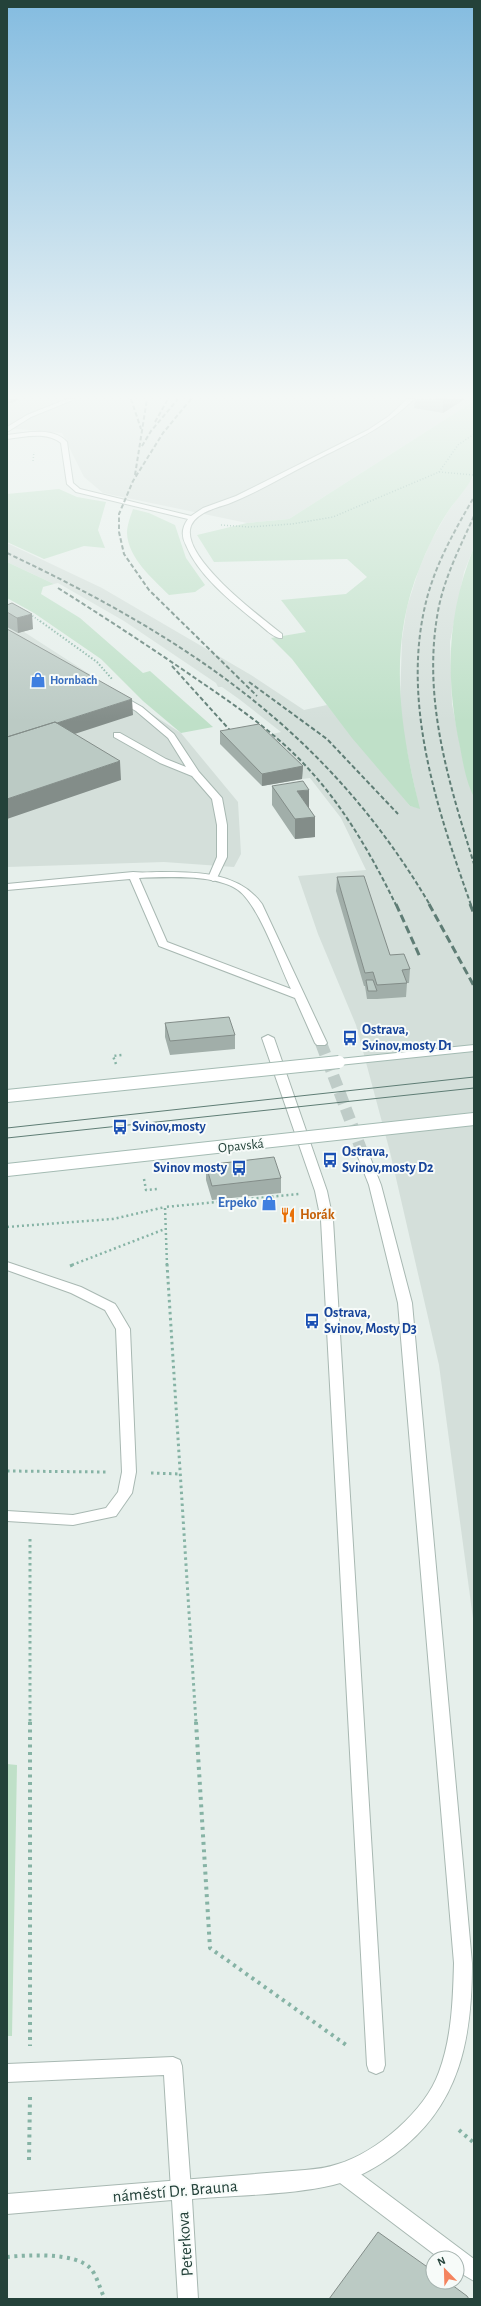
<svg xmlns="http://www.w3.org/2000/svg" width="481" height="2306" viewBox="0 0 481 2306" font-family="'Alegreya Sans',sans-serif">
	<rect width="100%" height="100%" fill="#e6efeb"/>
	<path fill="#d4dfda" d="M 7,399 L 474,399 L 474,401 L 289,519 L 247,523 L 103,493 L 84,477 L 62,433 L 7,428 Z
		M 474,476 L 474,547 L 464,572 L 450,642 L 452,704 L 464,765 L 474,797 L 474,1626 L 439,1365 L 390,1152 L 356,1025 L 318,934 L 298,876 L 366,870 L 341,818 L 310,778 L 302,779 L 259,737 L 281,732 L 239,699 L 222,687 L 218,687 L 216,683 L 124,621 L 58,583 L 54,584 L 7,562 L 7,543 L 102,588 L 251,675 L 304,710 L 327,705 L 410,806 L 419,808 L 404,737 L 400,704 L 402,639 L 407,607 L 419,569 L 431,541 L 447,513 Z
		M 7,621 L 181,733 L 238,802 L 241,854 L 234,867 L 164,862 L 7,867 Z"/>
	<path fill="#bfe0c8" d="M 474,401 C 474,412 476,470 473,476 C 467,489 455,501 447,513 C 436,530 427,549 420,567 C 387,646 400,729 420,809 L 410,806 L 352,738 L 292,659 L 271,638 L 306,632 L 281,600 L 346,594 L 367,577 L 347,559 L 214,562 L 197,535 L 247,523 L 289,519 Z
		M 59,489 L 77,497 L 106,502 L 98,530 L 105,548 L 84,546 L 44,559 L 7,542 L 7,494 Z
		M 133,509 L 149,513 L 175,525 L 186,558 L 205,585 L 195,592 L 169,595 C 153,579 128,558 127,533 C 127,525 131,515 133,509 Z
		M 474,547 L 474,797 C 466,782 463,763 460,747 C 445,676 447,614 474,547 Z
		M 7,562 L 54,584 L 43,587 L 41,594 L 80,618 L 143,673 L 150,671 L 213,727 L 181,733 L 143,701 L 101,659 L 34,613 L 7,598 Z
		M 7,1764 L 17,1765 L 12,2036 L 7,2036 Z"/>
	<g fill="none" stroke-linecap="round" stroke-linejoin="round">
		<path stroke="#bfccc8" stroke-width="12" stroke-dasharray="12 5.5" stroke-linecap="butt" d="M 321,1043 L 364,1157"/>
		<g stroke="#a8b8b2" stroke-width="2">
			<path id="service" d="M 67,399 L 75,399 L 31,417 L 7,432 L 7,427 L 27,415 Z
				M 407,399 L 414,399 C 381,431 352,441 312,462 C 284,476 257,493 228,504 C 215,508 192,514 190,530 C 186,561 259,616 282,634 L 282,638 L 279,638 C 272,636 265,629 259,624 C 233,603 199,577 186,545 C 181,536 182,527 188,519 L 76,492 L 67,484 L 61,443 C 46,431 24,437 7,439 L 7,435 C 26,433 53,426 67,442 L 73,483 L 80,489 L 191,516 L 203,508 L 236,496 L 368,430 L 389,416 Z
				M 115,695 L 121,695 L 142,707 L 174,734 L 199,772 L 222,798 L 227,825 L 227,857 L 216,880 L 213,881 L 208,878 L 217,857 L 217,825 L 212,799 L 192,776 L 160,763 L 114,737 L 114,733 L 120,733 L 166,759 L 186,767 L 168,738 L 136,711 L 115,699 Z
				M 7,1262 L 81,1287 L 115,1304 L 117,1307 L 130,1329 L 136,1472 L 132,1493 L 116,1516 L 73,1525 L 7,1521 L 7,1511 L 73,1515 L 106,1508 L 118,1492 L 122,1472 L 116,1329 L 105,1310 L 71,1293 L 7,1270 Z
				M 173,2057 L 180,2060 L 182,2066 L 191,2190 L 188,2197 L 181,2200 L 174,2197 L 171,2190 L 164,2075 L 7,2082 L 7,2064 Z
				M 343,2163 L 350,2166 L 474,2259 L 474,2281 L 457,2271 L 457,2258 L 439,2258 L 336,2180 L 333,2173 L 336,2166 Z"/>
		</g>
		<g stroke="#a8b8b2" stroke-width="2">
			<path id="pedestrian" d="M 268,1035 L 274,1038 L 327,1191 L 333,1220 L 385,2065 L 383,2071 L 376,2074 L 369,2071 L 367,2065 L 321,1220 L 315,1191 L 262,1038 Z"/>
		</g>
		<g stroke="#a8b8b2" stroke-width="2">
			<path id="minor" d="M 133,872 C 142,873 152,872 161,872 C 197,872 239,872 262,904 L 327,1043 L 325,1045 L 317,1045 L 315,1043 L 295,998 L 159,946 L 130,879 L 7,890 L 7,884 ZM 139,878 C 166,877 215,874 238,890 C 259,905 279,964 291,989 L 167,942 Z
				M 364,1153 L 370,1157 L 381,1185 L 412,1303 L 472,1963 C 472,2039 460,2106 395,2154 C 377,2167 355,2180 333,2185 C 291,2195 236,2195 192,2199 L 198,2299 L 178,2299 L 172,2200 L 7,2214 L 7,2194 L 305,2170 C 316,2169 327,2168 338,2164 C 377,2152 425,2111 439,2072 C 452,2037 453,1999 454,1963 L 398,1303 L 369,1185 L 358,1157 Z"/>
		</g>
		<g stroke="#a4bbb3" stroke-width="2">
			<path id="secondary" d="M 474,1045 L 474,1051 L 339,1065 L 333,1062 L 339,1059 Z"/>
		</g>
		<path stroke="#86b3a5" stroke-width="1.5" stroke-dasharray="1 2" stroke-linecap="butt" d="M 33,461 L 34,452
			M 439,472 L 458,445 L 474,434
			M 221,525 L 249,527 L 292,524 L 333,517 L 439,472 L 474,475
			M 30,614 L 41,622"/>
		<path stroke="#86b3a5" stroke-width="2" stroke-dasharray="1.5 2" stroke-linecap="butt" d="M 40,621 L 97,662 L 112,679"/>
		<path stroke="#86b3a5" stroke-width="2.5" stroke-dasharray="2 3" stroke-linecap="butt" d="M 116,1064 L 113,1056 L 122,1055
			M 144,1179 L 146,1190 L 157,1189
			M 7,1227 L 113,1219 L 165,1207
			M 72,1265 L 165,1229
			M 167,1265 L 165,1207 L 299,1194"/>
		<path stroke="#86b3a5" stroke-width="3" stroke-dasharray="2.5 3.5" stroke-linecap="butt" d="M 167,1264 L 196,1723
			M 70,1266 L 75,1264
			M 7,1471 L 106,1472
			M 151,1473 L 180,1474
			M 30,1539 L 30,1723"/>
		<path stroke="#86b3a5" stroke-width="4" stroke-dasharray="3 4.5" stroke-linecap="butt" d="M 30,1722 L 30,2046
			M 196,1722 L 210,1948 L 349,2047
			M 459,2130 L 474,2143
			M 29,2160 L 30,2097
			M 7,2257 C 27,2255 75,2252 90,2268 C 97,2275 100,2290 105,2299"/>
		<use href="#service" fill="#fff" fill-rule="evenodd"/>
		<use href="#pedestrian" fill="#fff" fill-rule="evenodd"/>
		<use href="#minor" fill="#fff" fill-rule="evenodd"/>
		<use href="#secondary" fill="#fff" fill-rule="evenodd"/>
		<path stroke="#5f7d75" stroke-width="1" d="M 7,1128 L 474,1077
			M 7,1138 L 474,1088"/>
		<path stroke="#5f7d75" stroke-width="2" stroke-dasharray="4.5 2.5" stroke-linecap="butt" d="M 131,399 L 141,429
			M 191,399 L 163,433 L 133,481 L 119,514 L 119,532 L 124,554 L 149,590 L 257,696
			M 155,422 L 168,399
			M 142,446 L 151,431 L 178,399
			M 135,475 L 147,399
			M 474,516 C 461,545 446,574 439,606 C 421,695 448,780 474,864
			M 7,553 C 186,638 327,730 430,905
			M 58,588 C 104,617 150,647 195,678 C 233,704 272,730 304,764 C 343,805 371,854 396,905
			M 172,666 L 236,737
			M 249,682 L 327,739 L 398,814
			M 471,905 C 437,809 400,700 427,598 C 437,561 455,530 474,497"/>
		<path stroke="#5f7d75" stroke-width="3" stroke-dasharray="8 4" stroke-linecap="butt" d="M 396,904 L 420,957
			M 429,904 L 474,986
			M 470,904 L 474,914"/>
		<g stroke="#a4bbb3" stroke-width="14" stroke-linecap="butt">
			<path id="secondary-bridge" d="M 7,1096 L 339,1062
				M 7,1170 L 474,1119"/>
		</g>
		<use href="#secondary-bridge" stroke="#fff" stroke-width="12"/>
	</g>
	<path fill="#a1aea9" d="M 7,399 L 20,399 L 11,403 L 7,403 Z
		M 415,399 L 465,399 L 443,413 L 414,408 Z
		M 7,605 L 33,629 L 18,633 L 7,627 Z
		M 220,731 L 303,766 L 302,779 L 262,786 L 220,744 Z
		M 272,786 L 309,808 L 315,817 L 315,837 L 295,839 L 272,805 Z
		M 337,877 L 390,955 L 410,969 L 409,983 L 407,983 L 406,997 L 377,999 L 367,999 L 365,986 L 364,986 L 336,891 Z
		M 165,1023 L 235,1035 L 235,1049 L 170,1055 L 165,1037 Z
		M 206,1165 L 281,1178 L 281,1193 L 212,1200 L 206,1180 Z"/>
	<path fill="#838d89" d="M 10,399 L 20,399 L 11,403 Z
		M 445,399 L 465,399 L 443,413 L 443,400 Z
		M 32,614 L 33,629 L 18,633 L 17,618 Z
		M 132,699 L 133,715 L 7,756 L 7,739 Z
		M 120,761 L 121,780 L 7,819 L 7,799 Z
		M 303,766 L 302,779 L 262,786 L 262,774 Z
		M 309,790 L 309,809 L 297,791 Z
		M 315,817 L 315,837 L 295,839 L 295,819 Z"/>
	<path fill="#bbcac4" stroke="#838d89" d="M 435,399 L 445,399 L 443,400 Z
		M 12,603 L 32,614 L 17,618 L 7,612 L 7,605 Z
		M 7,629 L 132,699 L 57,723 L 55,722 L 7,737 Z
		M 55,722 L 120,761 L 7,799 L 7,737 Z
		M 259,724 L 303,766 L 262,774 L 220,731 Z
		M 303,781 L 309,790 L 297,791 L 315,817 L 295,819 L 272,786 Z
		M 364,876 L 390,955 L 404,954 L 410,969 L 402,970 L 407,983 L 377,985 L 373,972 L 365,973 L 337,877 Z
		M 366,980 L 373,980 L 377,991 L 368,991 Z
		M 229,1017 L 235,1035 L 170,1041 L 165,1023 Z
		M 274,1157 L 281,1178 L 212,1186 L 206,1165 Z
		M 378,2232 L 433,2271 L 433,2282 L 448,2282 L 467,2296 L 469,2299 L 329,2299 Z"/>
	<linearGradient id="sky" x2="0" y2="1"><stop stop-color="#84bce0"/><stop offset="0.55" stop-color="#f4f8f6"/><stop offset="1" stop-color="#f4f8f6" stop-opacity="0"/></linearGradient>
	<rect width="481" height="722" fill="url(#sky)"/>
	<defs>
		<g id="shop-bare" transform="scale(1.2)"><path d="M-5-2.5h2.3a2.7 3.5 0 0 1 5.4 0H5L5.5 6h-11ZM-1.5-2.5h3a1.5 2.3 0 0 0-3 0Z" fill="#3f7fe0" stroke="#f7fbf9" stroke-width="2.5" paint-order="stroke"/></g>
		<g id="bus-bare" transform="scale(1.2)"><path d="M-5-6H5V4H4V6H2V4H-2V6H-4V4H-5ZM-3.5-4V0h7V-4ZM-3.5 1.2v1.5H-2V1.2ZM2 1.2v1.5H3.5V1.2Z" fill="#1a4fb4" stroke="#f7fbf9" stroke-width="2.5" paint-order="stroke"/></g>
		<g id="restaurant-bare" transform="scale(1.2)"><path d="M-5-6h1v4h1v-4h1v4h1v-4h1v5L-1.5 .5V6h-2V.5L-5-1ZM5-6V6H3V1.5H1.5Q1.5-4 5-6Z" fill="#e8710a" stroke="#f7fbf9" stroke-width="2.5" paint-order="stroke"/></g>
	</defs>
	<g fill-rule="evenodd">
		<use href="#shop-bare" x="38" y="680"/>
		<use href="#bus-bare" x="350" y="1038"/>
		<use href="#bus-bare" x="120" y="1127"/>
		<use href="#bus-bare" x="330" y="1160"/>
		<use href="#bus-bare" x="239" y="1168"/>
		<use href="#shop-bare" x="269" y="1203"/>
		<use href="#restaurant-bare" x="288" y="1215"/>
		<use href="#bus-bare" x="312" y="1321"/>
	</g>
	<g text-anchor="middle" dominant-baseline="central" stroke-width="4" stroke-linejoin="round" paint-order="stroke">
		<g font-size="12" font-weight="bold" fill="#366cbe" stroke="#f7fbf9" text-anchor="start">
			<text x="50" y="680">Hornbach</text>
		</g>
		<g font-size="14" font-weight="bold" fill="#164399" stroke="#f7fbf9" text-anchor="start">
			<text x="362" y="1030">Ostrava,<tspan x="362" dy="16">Svinov,mosty D1</tspan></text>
			<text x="132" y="1127">Svinov,mosty</text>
			<text x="342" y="1152">Ostrava,<tspan x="342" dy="16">Svinov,mosty D2</tspan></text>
			<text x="227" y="1168" text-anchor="end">Svinov mosty</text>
			<text x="324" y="1313">Ostrava,<tspan x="324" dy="16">Svinov, Mosty D3</tspan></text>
		</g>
		<g font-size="14" fill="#24423a" stroke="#f7fbf9">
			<text transform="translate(241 1146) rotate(-6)">Opavská</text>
		</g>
		<g font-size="14" font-weight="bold" fill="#366cbe" stroke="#f7fbf9" text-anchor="end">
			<text x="257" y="1203">Erpeko</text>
		</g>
		<g font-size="14" font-weight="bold" fill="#c56008" stroke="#f7fbf9" text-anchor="start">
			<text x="300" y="1215">Horák</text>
		</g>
		<g font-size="17" fill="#24423a" stroke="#f7fbf9">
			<text transform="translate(175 2191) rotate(-5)">náměstí Dr. Brauna</text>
			<text transform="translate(185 2244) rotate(-94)">Peterkova</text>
		</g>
	</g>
	<rect width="481" height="2306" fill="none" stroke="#24423a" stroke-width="16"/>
	<g transform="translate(445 2270) rotate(337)"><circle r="19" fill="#f7fbf9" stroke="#a3b1ad"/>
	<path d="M0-3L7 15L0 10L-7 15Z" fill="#f4845f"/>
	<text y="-6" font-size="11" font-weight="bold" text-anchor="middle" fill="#24423a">N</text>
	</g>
</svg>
